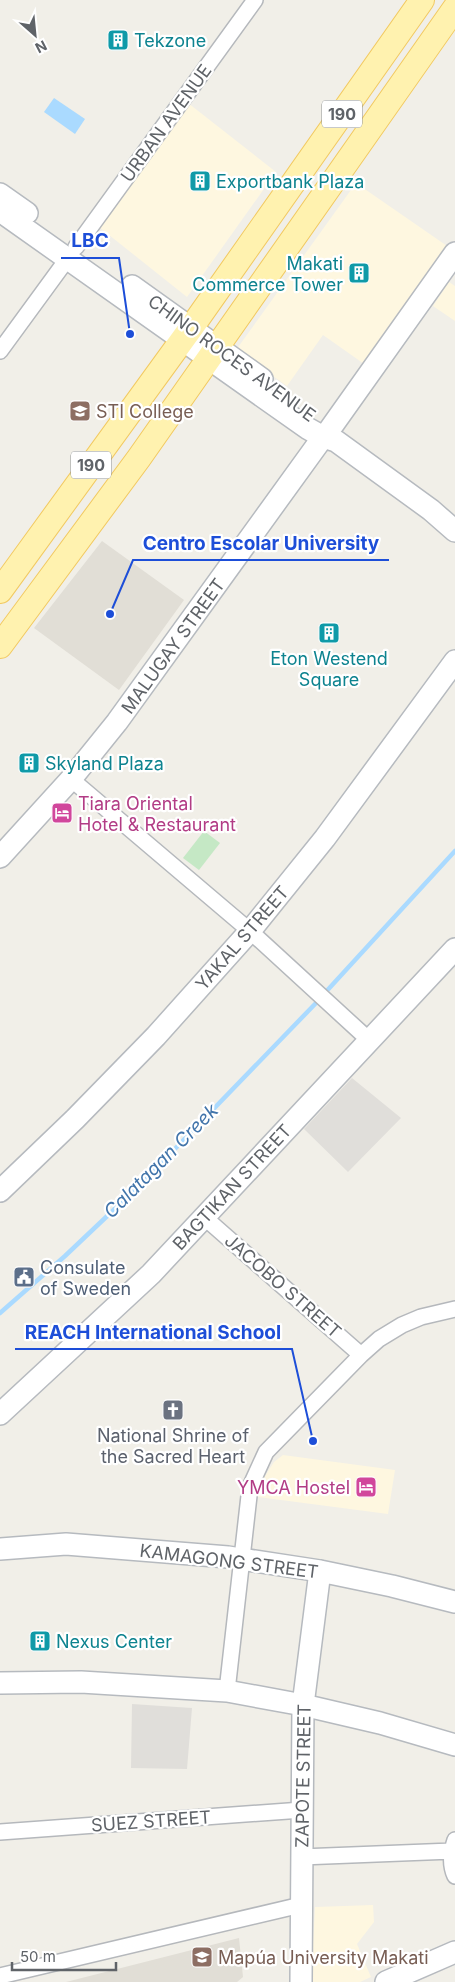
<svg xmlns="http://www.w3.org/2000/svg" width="455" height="1982" viewBox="0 0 455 1982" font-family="Inter,sans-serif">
	<rect width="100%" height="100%" fill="#f1efe8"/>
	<path fill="#fef7e0" d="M 188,103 L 276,172 L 187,297 L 99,227 Z
		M 356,183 L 450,248 L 367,366 L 323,335 L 287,386 L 236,350 Z
		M 449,282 L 455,286 L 455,321 L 433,306 Z
		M 283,1455 L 395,1470 L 388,1514 L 258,1497 L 260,1484 L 274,1462 Z
		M 373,1905 L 374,1922 L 357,1944 L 371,1977 L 360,1982 L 311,1982 L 315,1907 Z"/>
	<path fill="#e0deda" d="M 352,1078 L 401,1118 L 348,1172 L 304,1129 Z
		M 132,1704 L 192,1708 L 187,1769 L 131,1768 Z"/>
	<path fill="#e1ded6" d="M 102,541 L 184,600 L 119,690 L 34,628 Z
		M 239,1938 L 243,1977 L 237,1982 L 66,1982 Z"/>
	<path fill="#c5e8c5" d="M 204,831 L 220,843 L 199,870 L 183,858 Z"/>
	<path fill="#aadaff" d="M 54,98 L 85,119 L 75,134 L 44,112 Z"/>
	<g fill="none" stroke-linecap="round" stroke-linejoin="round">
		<path stroke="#aadaff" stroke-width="4.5" d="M 323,995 L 455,851
			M 0,1313 L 65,1256 L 141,1184 L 316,1003"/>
		<g stroke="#b5b8bc" stroke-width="18">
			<path id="street" d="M 76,247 L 255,0
				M 0,351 L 68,258
				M 71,779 L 250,931 L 369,1040
				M 204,1217 L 361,1355
				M 227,1691 L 250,1487 L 266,1452 L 361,1355 L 379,1339 L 402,1325 L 421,1317 L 455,1309
				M 0,1832 L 302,1810
				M 455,1840 C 451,1852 450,1865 455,1876
				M 301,1857 L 452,1851
				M 0,1976 L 301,1905"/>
		</g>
		<g stroke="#b6babf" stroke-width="24">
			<path id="secondary" d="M 0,194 L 27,213
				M 0,211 L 307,428 L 323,437 L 336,441 L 431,510 L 455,531
				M 132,286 L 262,379
				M 330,429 L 455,253
				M 0,857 L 71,779 L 117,722 L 323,437
				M 0,1191 L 75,1119 L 156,1036 L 250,931 L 325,838 L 455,661
				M 0,1414 L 151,1274 L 455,949
				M 0,1549 L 66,1544 L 228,1557 L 320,1571 L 392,1586 L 455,1602
				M 0,1683 L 81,1682 L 227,1691 L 303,1705 L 380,1723 L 455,1745
				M 301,1982 L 303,1705 L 320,1571
				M 386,1982 L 455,1952"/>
		</g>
		<g stroke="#f2c960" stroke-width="26">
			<path id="primary" d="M 0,591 L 191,328 L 422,0
				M 0,646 L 139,458 L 455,8"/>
		</g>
		<use href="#street" stroke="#fff" stroke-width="15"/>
		<use href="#secondary" stroke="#fff" stroke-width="21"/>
		<use href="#primary" stroke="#fff2af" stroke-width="24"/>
	</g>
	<defs>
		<g id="building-square" transform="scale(1.125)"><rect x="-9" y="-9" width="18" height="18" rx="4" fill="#0f9aa8" stroke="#fff"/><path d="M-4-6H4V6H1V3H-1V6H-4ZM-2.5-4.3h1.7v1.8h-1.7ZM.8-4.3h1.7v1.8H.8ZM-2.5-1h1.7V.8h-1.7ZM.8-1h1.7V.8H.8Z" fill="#fff"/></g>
		<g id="university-square" transform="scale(1.125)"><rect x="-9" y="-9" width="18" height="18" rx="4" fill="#8d6e63" stroke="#fff"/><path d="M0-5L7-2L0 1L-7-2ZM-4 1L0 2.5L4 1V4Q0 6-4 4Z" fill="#fff"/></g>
		<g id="hotel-square" transform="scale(1.125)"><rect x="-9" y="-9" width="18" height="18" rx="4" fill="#d1479c" stroke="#fff"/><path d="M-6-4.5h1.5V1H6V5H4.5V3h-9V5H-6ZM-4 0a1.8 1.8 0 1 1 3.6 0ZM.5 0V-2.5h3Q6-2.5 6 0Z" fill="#fff"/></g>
		<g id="civic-square" transform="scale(1.125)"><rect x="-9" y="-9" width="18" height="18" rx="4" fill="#5c6f8a" stroke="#fff"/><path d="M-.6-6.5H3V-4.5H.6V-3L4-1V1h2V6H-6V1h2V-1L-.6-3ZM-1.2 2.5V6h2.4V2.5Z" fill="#fff"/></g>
		<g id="church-square" transform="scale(1.125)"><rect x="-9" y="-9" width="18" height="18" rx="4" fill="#6b7280" stroke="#fff"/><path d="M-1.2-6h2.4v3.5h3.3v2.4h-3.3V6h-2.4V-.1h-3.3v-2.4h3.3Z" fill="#fff"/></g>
	</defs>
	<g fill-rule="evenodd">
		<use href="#building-square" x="118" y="40"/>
		<use href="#building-square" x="200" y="181"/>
		<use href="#building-square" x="359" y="273"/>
		<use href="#university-square" x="80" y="411"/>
		<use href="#building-square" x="329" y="633"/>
		<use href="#building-square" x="29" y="763"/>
		<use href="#hotel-square" x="62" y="813"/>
		<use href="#civic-square" x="24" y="1277"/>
		<use href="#church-square" x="173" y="1410"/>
		<use href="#hotel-square" x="366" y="1487"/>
		<use href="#building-square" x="40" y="1641"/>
		<use href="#university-square" x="202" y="1957"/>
	</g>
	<g text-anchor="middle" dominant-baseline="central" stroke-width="4.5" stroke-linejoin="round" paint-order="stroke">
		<g fill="#fff" stroke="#8f9295" stroke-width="1">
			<rect x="322" y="100.5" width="40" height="27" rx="4"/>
			<rect x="71" y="451.5" width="40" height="27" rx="4"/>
		</g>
		<g font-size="16" font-weight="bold" fill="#5f6368">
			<text x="342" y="114">190</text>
			<text x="91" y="465">190</text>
		</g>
		<g font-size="18" fill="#0d838f" stroke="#fff" text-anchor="start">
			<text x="134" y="40">Tekzone</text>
			<text x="216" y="181">Exportbank Plaza</text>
			<text x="343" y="263" text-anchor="end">Makati<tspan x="343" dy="21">Commerce Tower</tspan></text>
			<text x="329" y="658" text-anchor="middle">Eton Westend<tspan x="329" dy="21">Square</tspan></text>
			<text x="45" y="763">Skyland Plaza</text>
			<text x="56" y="1641">Nexus Center</text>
		</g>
		<g font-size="18" fill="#5f6368" stroke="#fff">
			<text transform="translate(166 123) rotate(-54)">URBAN AVENUE</text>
			<text transform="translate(232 358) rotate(36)">CHINO ROCES AVENUE</text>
			<text transform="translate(173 646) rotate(-54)">MALUGAY STREET</text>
			<text transform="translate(242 938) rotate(-49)">YAKAL STREET</text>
			<text transform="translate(232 1187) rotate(-47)">BAGTIKAN STREET</text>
			<text transform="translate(283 1286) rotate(41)">JACOBO STREET</text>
			<text transform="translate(229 1561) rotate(7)">KAMAGONG STREET</text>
			<text transform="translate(303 1776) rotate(-89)">ZAPOTE STREET</text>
			<text transform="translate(151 1821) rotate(-4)">SUEZ STREET</text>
		</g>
		<g font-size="18" fill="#785e54" stroke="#fff" text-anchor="start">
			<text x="96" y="411">STI College</text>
			<text x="218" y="1957">Mapúa University Makati</text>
		</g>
		<g font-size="18" fill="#b23c85" stroke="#fff" text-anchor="start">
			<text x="78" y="803">Tiara Oriental<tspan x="78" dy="21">Hotel &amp; Restaurant</tspan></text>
			<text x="350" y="1487" text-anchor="end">YMCA Hostel</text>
		</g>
		<g font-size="18" fill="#4e5e75" stroke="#fff" text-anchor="start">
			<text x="40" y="1267">Consulate<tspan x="40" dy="21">of Sweden</tspan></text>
		</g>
		<g font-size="18" fill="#5b616d" stroke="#fff">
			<text x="173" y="1435">National Shrine of<tspan x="173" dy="21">the Sacred Heart</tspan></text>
		</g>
		<g font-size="19" font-style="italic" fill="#4174aa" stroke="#fff">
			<text transform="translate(161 1161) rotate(-45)">Calatagan Creek</text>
		</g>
	</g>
	<path fill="none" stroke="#1d4ed8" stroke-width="2" d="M130 334L119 258H61M110 614L133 560H389M313 1441L292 1349H15"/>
	<g fill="#1d4ed8" stroke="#fff" stroke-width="2">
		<circle cx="130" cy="334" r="5"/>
		<circle cx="110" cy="614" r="5"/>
		<circle cx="313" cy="1441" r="5"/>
	</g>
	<g font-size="19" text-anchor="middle" font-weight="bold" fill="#1d4ed8" stroke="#fff" stroke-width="4.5" stroke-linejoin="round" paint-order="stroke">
		<text x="90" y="247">LBC</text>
		<text x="261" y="550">Centro Escolar University</text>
		<text x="153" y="1339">REACH International School</text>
	</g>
	<g transform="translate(35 35) rotate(153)" stroke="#ffffff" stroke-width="4" paint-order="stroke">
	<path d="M0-4L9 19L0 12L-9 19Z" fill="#5f6368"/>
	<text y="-8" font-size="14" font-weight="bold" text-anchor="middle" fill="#5f6368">N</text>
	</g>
	<path d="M12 1962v8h104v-8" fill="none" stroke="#5f6368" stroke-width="2.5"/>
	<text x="20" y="1962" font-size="15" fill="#5f6368" stroke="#ffffff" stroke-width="4" paint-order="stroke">50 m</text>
</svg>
